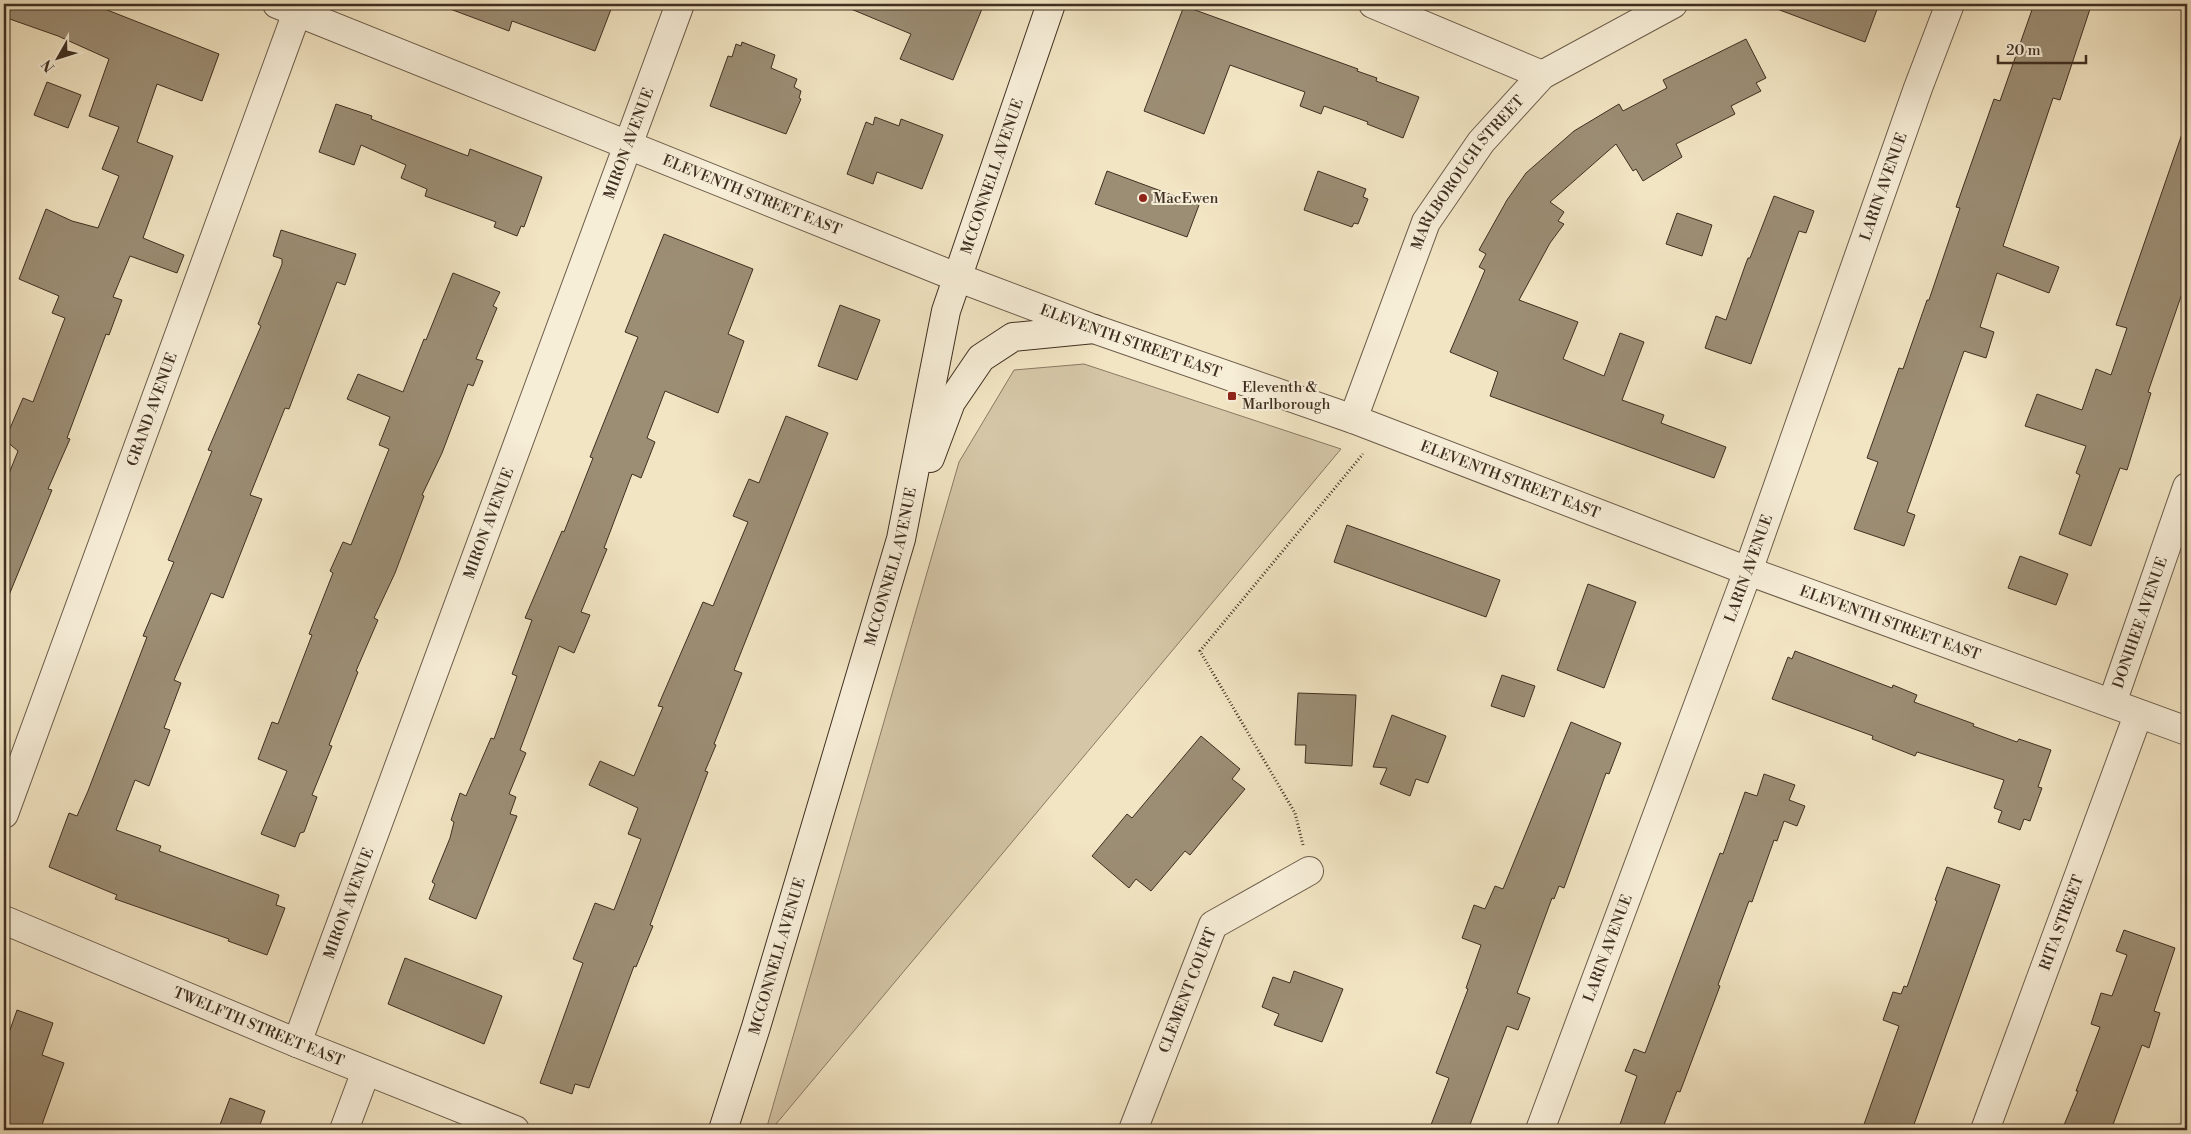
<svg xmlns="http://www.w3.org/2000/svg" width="2191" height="1134" viewBox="0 0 2191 1134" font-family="'Libre Bodoni',serif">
	<rect width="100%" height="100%" fill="#f2e5c3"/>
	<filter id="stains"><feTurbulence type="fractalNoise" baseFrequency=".004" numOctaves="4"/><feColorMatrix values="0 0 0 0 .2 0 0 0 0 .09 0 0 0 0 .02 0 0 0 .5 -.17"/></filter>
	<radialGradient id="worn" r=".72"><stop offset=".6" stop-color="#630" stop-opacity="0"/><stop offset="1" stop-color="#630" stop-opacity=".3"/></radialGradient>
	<path fill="#d4c6a7" stroke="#8a7a64" d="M 1084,364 L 1341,449 L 771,1130 L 766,1130 L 959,462 L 1014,370 Z"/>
	<path fill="#9c8e75" stroke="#3f2f21" d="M 4,4 L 92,4 L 219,54 L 202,101 L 157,84 L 137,142 L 173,156 L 143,238 L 184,255 L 177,273 L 130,256 L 113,297 L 122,300 L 109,335 L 106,334 L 67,438 L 70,439 L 48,489 L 52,490 L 5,605 L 4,486 L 18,451 L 5,440 L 23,398 L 33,402 L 65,318 L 52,313 L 59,296 L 19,279 L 46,209 L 72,221 L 98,228 L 119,176 L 102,169 L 119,127 L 89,116 L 109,59 L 58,36 L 4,17 Z
		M 442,4 L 613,4 L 595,51 L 512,21 L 509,31 L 442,6 Z
		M 839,4 L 984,4 L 953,80 L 900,59 L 911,34 Z
		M 1769,4 L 1879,4 L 1865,42 L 1769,6 Z
		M 2034,4 L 2075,4 L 2090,9 L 2060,100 L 2053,98 L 2003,246 L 2059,267 L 2049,293 L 1997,273 L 1980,327 L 1994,332 L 1986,358 L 1964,351 L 1907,512 L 1915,515 L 1904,546 L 1854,529 L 1878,462 L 1867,458 L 1899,368 L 1903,369 L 1927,300 L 1929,300 L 1960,208 L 1956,207 L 1994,99 L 2000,101 Z
		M 1184,6 L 1358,69 L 1357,71 L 1377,78 L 1376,81 L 1419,97 L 1403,138 L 1367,124 L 1368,122 L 1324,106 L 1321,114 L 1300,106 L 1305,92 L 1230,65 L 1204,134 L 1144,111 Z
		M 1746,39 L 1766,78 L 1756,83 L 1761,91 L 1731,106 L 1735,114 L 1676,144 L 1682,157 L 1643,181 L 1636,169 L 1633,171 L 1616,144 L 1550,202 L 1564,212 L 1558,221 L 1564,224 L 1550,243 L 1519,300 L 1578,322 L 1563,359 L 1604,376 L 1620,333 L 1644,342 L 1622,400 L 1664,415 L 1661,423 L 1726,447 L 1714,478 L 1490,396 L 1498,372 L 1450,352 L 1485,270 L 1479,267 L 1486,254 L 1479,250 L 1507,200 L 1526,173 L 1574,131 L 1619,104 L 1623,111 L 1667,88 L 1663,80 Z
		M 742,42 L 775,55 L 771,68 L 797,79 L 794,87 L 801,91 L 799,98 L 801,99 L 786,134 L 710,106 L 728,56 L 732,57 L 736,44 L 741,46 Z
		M 47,82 L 81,95 L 68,128 L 34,115 Z
		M 336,104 L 372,116 L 371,119 L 468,156 L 470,149 L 542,177 L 524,227 L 521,226 L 517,236 L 494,227 L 496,222 L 425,196 L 427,189 L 401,178 L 406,165 L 361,145 L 354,165 L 319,152 Z
		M 875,117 L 899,126 L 901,119 L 943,135 L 922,189 L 877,172 L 873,184 L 847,174 L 866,122 L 873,125 Z
		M 2183,131 L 2187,132 L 2187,279 L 2148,392 L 2151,393 L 2127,470 L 2120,468 L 2091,546 L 2059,534 L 2080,475 L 2076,473 L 2086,446 L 2025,426 L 2037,394 L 2082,410 L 2096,369 L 2111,375 L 2127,328 L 2116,325 Z
		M 1107,171 L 1199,205 L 1187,237 L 1095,204 Z
		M 1318,171 L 1366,189 L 1363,197 L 1368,199 L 1358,224 L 1354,223 L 1352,227 L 1304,210 Z
		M 1774,196 L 1814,211 L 1806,233 L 1799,231 L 1751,364 L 1705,348 L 1716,316 L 1726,320 L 1746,263 L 1748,258 L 1750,258 Z
		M 1677,213 L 1712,225 L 1702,256 L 1666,244 Z
		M 281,230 L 356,254 L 345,285 L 337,282 L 289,409 L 285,408 L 250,495 L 262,499 L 223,598 L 211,593 L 174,680 L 181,683 L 164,728 L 170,730 L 149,786 L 135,780 L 116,830 L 161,846 L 159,851 L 279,895 L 276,905 L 285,908 L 267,955 L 228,941 L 229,939 L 115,899 L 117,895 L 49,867 L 69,813 L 77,816 L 88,791 L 147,637 L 143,636 L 174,562 L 168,560 L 212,451 L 208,450 L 261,326 L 258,324 L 282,264 L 282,259 L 273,256 Z
		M 664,234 L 753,269 L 728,334 L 744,341 L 718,413 L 665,391 L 647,438 L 655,442 L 641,478 L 632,474 L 604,548 L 607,549 L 581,612 L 590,615 L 574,653 L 559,646 L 520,750 L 526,753 L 509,794 L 516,797 L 510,814 L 517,816 L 476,919 L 429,899 L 435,884 L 432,882 L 450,838 L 454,822 L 451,820 L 460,793 L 466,796 L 491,738 L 494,739 L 517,676 L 512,674 L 532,620 L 525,618 L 562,531 L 564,532 L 593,458 L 590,457 L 638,337 L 625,332 Z
		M 453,273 L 500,292 L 493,306 L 497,308 L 476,359 L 483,361 L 473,386 L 468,384 L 442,453 L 422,495 L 424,496 L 395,573 L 374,618 L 378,620 L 356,671 L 358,672 L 329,745 L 332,746 L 312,795 L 317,797 L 304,832 L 300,833 L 295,847 L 261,834 L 287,771 L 258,759 L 272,722 L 278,724 L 312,635 L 309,634 L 333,573 L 330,571 L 343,542 L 351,545 L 389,449 L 379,445 L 390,417 L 347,399 L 358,374 L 403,392 L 424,339 L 426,340 Z
		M 840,305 L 880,320 L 857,380 L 818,366 Z
		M 786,416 L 828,433 L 734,670 L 742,673 L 714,744 L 716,745 L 705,771 L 708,772 L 650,925 L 653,926 L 636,967 L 634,966 L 589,1088 L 575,1084 L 572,1094 L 540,1083 L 583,963 L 573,959 L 595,903 L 614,910 L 641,839 L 628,834 L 638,808 L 589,785 L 600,761 L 634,776 L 663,707 L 658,706 L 703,602 L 713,606 L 748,522 L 733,516 L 749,479 L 759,483 Z
		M 1347,525 L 1500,580 L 1486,617 L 1334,562 Z
		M 2020,556 L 2068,574 L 2056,605 L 2008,588 Z
		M 1588,584 L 1636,602 L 1604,688 L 1557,670 Z
		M 1795,651 L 1892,688 L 1893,685 L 1917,695 L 1914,702 L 1974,724 L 1973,726 L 2017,742 L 2019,739 L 2051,750 L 2038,787 L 2042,788 L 2030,821 L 2024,819 L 2020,830 L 1998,822 L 2002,811 L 1994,808 L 2004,780 L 1917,752 L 1915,756 L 1872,739 L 1873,736 L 1772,699 L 1788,657 L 1792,659 Z
		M 1502,675 L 1535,686 L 1524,717 L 1491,706 Z
		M 1298,693 L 1356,695 L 1352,766 L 1305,763 L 1306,745 L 1295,745 Z
		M 1392,715 L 1446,736 L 1428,783 L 1416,779 L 1410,796 L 1380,784 L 1387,768 L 1373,767 Z
		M 1571,722 L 1621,743 L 1609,774 L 1606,773 L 1564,888 L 1559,886 L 1554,899 L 1552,898 L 1517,993 L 1530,998 L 1518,1030 L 1507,1026 L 1468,1130 L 1429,1130 L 1449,1078 L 1436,1073 L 1468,989 L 1466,988 L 1481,945 L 1462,938 L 1474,905 L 1485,909 L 1495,886 L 1503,889 Z
		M 1201,736 L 1240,769 L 1232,779 L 1245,789 L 1190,855 L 1185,851 L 1151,891 L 1136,879 L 1129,888 L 1092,856 L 1127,814 L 1132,818 Z
		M 1764,774 L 1795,785 L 1789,800 L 1805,806 L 1797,826 L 1784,821 L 1777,841 L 1774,840 L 1752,902 L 1749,901 L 1718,985 L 1720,986 L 1680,1092 L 1677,1091 L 1662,1130 L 1618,1130 L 1637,1076 L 1625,1071 L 1634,1049 L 1645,1053 L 1720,853 L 1723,854 L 1745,792 L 1757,796 Z
		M 1947,867 L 2000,885 L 1912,1130 L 1862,1130 L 1899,1026 L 1883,1020 L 1893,992 L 1901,994 L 1904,986 L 1907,987 L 1937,901 L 1935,900 Z
		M 2124,930 L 2175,948 L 2154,1011 L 2160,1013 L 2149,1048 L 2142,1045 L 2111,1130 L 2062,1130 L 2078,1091 L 2076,1091 L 2100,1027 L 2091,1024 L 2101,993 L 2112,996 L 2127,955 L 2116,951 Z
		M 405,958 L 502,996 L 484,1044 L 388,1004 Z
		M 1294,971 L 1343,989 L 1322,1042 L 1274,1025 L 1279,1014 L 1262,1007 L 1273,977 L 1290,983 Z
		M 17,1010 L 53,1023 L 42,1055 L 64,1063 L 40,1130 L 4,1130 L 4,1047 Z
		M 230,1098 L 265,1111 L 258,1130 L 218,1130 Z"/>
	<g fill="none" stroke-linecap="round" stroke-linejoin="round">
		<g stroke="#6c5c4a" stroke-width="30">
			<g id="street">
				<path id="s1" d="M 277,4 L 959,278 L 1094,329 L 1353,419 L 1748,571 L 2187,731"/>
				<path d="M 1373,4 L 1542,75"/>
				<path id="s2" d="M 1353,419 L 1426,222 L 1481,142 L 1542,75 L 1673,4"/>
				<path id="s3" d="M 2112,703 L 2187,487"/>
				<path id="s4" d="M 4,814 L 300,4"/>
				<path id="s5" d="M 4,920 L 297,1043 L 515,1130"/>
				<path id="s6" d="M 297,1043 L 680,4"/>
				<path d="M 344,1130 L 366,1071"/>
				<path id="s7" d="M 1133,1130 L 1213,925 L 1309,871"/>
				<path id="s8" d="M 1540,1130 L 1748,571 L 1918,88 L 1950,4"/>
				<path id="s9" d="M 1985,1130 L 2138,715"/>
			</g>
		</g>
		<g stroke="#3f2f21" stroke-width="30">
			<g id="secondary">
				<path d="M 930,458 L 951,402 L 981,358 L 1013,337 L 1094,329"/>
				<path id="s10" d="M 723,1130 L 756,1027 L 901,539 L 946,311 L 1051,4"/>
			</g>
		</g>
		<path stroke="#3f2f21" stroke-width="3" stroke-dasharray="1 2.5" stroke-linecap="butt" d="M 1303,845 L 1295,813 L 1200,651 L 1363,454"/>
		<use href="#street" stroke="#f7eed8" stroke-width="28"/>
		<use href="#secondary" stroke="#f7eed8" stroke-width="28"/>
	</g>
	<g fill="#8f2418" stroke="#f7eed8" stroke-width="2">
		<circle cx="1143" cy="198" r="5"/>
		<rect x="1227" y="391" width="10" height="10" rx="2.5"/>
	</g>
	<g text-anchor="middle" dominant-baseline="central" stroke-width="4" stroke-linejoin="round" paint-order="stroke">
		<g font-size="15" fill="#3f2f21" stroke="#f7eed8">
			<text stroke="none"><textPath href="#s6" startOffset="959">MIRON AVENUE</textPath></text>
			<text stroke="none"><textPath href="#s2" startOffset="274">MARLBOROUGH STREET</textPath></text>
			<text stroke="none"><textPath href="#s10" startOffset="992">MCCONNELL AVENUE</textPath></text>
			<text stroke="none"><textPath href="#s8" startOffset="1004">LARIN AVENUE</textPath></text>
			<text stroke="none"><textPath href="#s1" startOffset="512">ELEVENTH STREET EAST</textPath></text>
			<text stroke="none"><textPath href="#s1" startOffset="918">ELEVENTH STREET EAST</textPath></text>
			<text stroke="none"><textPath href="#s4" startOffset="431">GRAND AVENUE</textPath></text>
			<text stroke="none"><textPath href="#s1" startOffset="1322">ELEVENTH STREET EAST</textPath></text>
			<text stroke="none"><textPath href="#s6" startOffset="554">MIRON AVENUE</textPath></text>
			<text stroke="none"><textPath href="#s10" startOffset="588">MCCONNELL AVENUE</textPath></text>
			<text stroke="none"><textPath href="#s8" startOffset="599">LARIN AVENUE</textPath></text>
			<text stroke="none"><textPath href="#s1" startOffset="1728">ELEVENTH STREET EAST</textPath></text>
			<text stroke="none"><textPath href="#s3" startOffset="85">DONIHEE AVENUE</textPath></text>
			<text stroke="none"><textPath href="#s6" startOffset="149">MIRON AVENUE</textPath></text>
			<text stroke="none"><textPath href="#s9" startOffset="221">RITA STREET</textPath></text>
			<text stroke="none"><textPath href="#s8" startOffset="194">LARIN AVENUE</textPath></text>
			<text stroke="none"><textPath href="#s10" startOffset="182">MCCONNELL AVENUE</textPath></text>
			<text stroke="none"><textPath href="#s7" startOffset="150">CLEMENT COURT</textPath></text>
			<text stroke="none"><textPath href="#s5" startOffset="276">TWELFTH STREET EAST</textPath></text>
		</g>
		<g font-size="15" fill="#3f2f21" stroke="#f7eed8" text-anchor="start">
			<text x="1153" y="198">MacEwen</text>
			<text x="1242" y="387">Eleventh &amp;<tspan x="1242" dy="17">Marlborough</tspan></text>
		</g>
	</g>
	<rect width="2191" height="1134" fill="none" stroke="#f2e5c3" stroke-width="20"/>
	<rect x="5" y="5" width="2181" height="1124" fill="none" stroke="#3f2f21" stroke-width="2.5"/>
	<rect x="10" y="10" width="2171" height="1114" fill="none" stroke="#3f2f21"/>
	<g transform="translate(58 58) rotate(231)" stroke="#f7eed8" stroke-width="4" paint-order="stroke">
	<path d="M0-4L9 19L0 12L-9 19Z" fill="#3f2f21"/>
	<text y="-8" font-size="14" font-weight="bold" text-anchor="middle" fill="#3f2f21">N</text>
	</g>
	<path d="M1998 55v8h88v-8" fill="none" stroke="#3f2f21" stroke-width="2.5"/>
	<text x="2006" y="55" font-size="15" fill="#3f2f21" stroke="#f7eed8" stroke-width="4" paint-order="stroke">20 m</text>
	<rect width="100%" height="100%" filter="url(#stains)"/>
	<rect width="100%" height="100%" fill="url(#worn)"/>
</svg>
